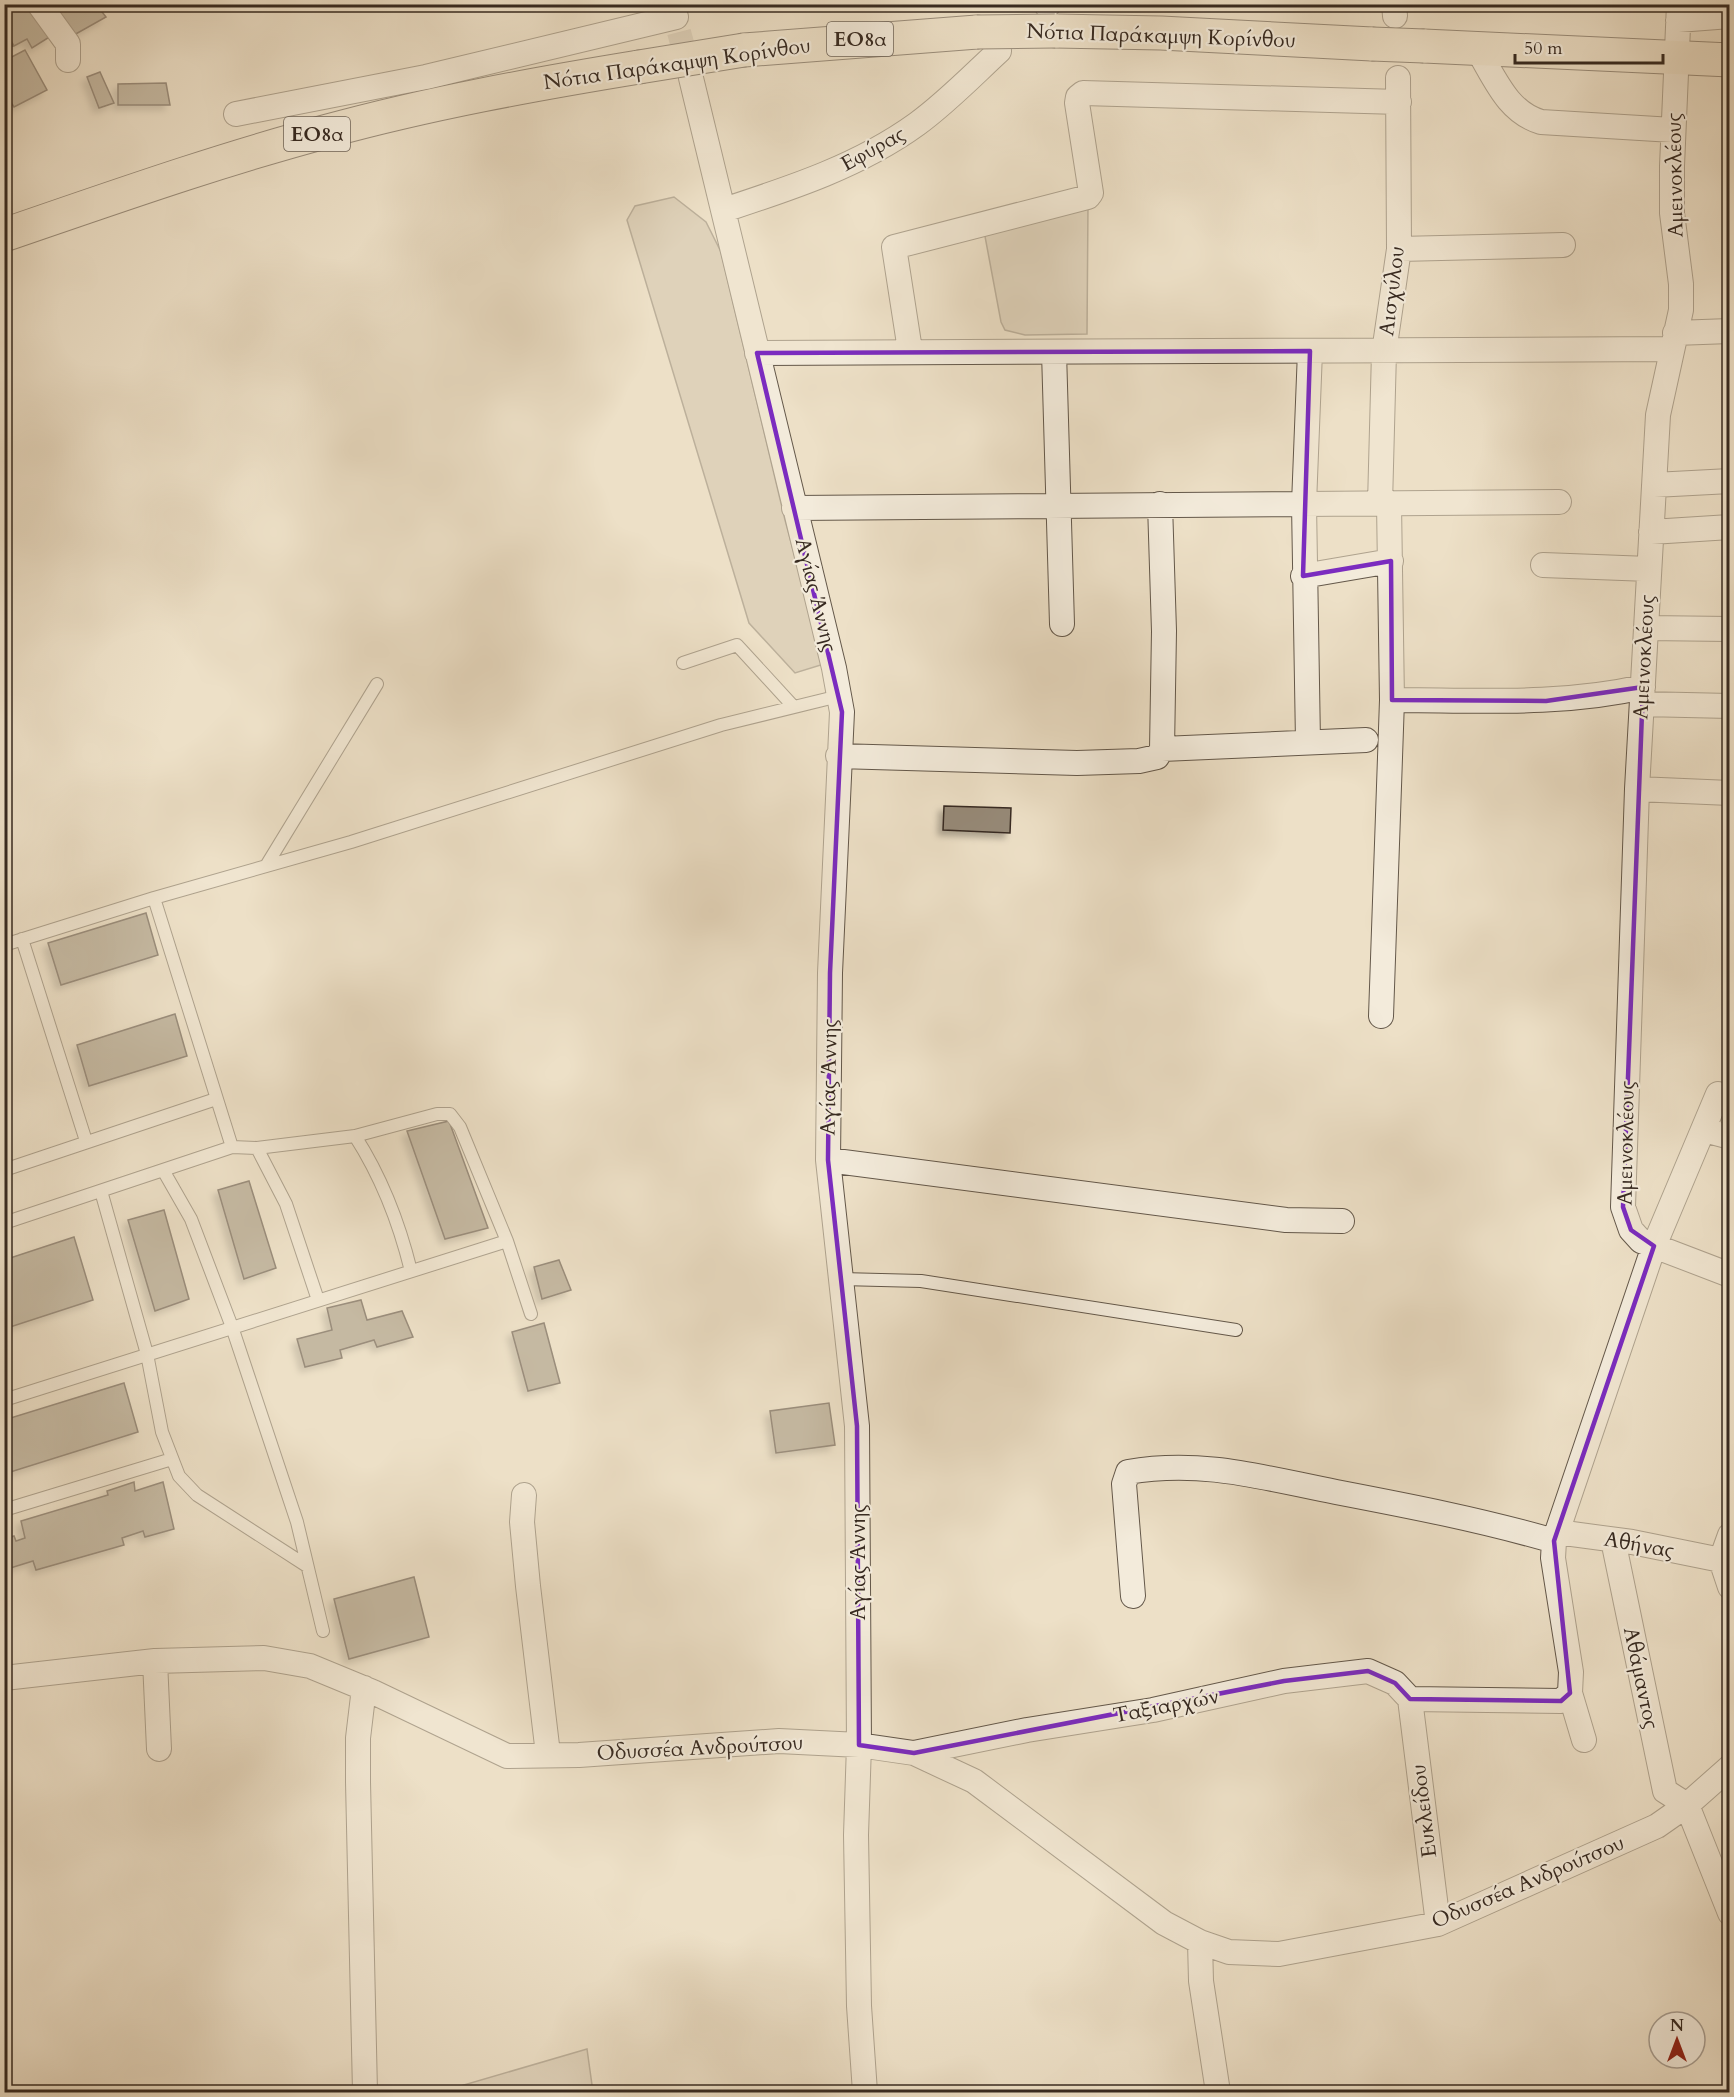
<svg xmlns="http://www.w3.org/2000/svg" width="1734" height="2097" viewBox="0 0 1734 2097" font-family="Cardo,serif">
	<defs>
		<filter id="shadow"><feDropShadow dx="-5" dy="5" stdDeviation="3" flood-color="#0004"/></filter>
	</defs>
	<rect width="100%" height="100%" fill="#ede0c7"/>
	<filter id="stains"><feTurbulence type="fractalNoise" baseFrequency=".00333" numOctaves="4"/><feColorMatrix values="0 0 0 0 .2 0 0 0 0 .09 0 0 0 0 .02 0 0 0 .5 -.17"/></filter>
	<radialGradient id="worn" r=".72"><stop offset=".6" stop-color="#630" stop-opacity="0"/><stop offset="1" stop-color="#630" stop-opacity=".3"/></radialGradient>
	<path fill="#cec1ab" stroke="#827666" stroke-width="1.5" d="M 674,197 L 706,222 L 721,252 L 785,520 L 824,664 L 795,673 L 749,623 L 627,220 L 635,206 Z
		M 1088,204 L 1087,334 L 1025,335 L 1005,330 L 1001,322 L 984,231 Z
		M 587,2049 L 593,2092 L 440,2092 Z"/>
	<path fill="#968977" stroke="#372a21" stroke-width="1.5" filter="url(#shadow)" d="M 29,4 L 51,36 L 32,48 L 27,39 L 14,46 L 4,29 L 4,5 Z
		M 59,4 L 76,4 L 80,10 L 88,4 L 96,4 L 106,17 L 74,35 L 54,7 Z
		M 4,30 L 13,46 L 4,49 Z
		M 25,50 L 47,90 L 14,107 L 4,91 L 4,61 Z
		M 100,72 L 114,103 L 99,108 L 87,77 Z
		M 166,83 L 170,105 L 118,105 L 118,84 Z
		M 4,92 L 12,105 L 4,109 Z
		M 944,806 L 1011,808 L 1010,833 L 943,830 Z
		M 146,913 L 158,955 L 61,985 L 48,943 Z
		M 175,1014 L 187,1056 L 89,1086 L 77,1045 Z
		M 449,1121 L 488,1228 L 445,1239 L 407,1131 Z
		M 249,1181 L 276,1268 L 244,1279 L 218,1190 Z
		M 164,1210 L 189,1299 L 155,1311 L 128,1220 Z
		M 74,1237 L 93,1300 L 4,1329 L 4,1260 Z
		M 559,1260 L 571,1290 L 542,1299 L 534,1267 Z
		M 361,1300 L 367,1320 L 402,1311 L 413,1337 L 377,1347 L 374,1340 L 340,1350 L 342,1358 L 305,1367 L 297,1339 L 332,1330 L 327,1308 Z
		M 544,1323 L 560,1383 L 528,1391 L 512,1332 Z
		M 124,1383 L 138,1432 L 4,1474 L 4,1420 Z
		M 829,1403 L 835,1445 L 776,1453 L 770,1411 Z
		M 134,1482 L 135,1491 L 163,1482 L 174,1529 L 145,1537 L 143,1531 L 122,1538 L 124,1545 L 36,1570 L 33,1561 L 4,1570 L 4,1539 L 14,1536 L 16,1541 L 25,1538 L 21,1521 L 108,1495 L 107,1491 Z
		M 414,1577 L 429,1637 L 349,1659 L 334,1599 Z"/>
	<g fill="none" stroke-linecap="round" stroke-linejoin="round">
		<path stroke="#c9bca6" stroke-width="24" stroke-dasharray="24 12" stroke-linecap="butt" d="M 679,32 L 690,73"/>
		<g stroke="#64584a" stroke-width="14">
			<path id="lane" d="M 683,663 L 737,645 L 793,706
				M 266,866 L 377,684
				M 22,939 L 86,1141
				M 4,945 L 154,898 L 351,842 L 721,725 L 839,696
				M 355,1136 C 382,1178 399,1222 411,1271
				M 232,1147 L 257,1148 L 355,1136 L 437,1114 L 450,1114 L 460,1127 L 507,1241 L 531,1314
				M 257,1148 L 286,1204 L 318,1300
				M 4,1170 L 216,1099
				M 163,1170 L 191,1219 L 232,1327 L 297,1522 L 323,1631
				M 101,1191 L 147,1354 L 162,1432 L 179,1476 L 197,1495 L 307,1566
				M 4,1223 L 232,1147 L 154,898
				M 841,1279 L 921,1281 L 1236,1330
				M 4,1400 L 507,1241
				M 4,1510 L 172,1459"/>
		</g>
		<g stroke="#64584a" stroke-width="26">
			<path id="street" d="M 39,4 L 68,44 L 68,60
				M 1394,4 L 1395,16
				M 1679,4 L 1672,166 L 1672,213 L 1681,284 L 1681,310 L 1658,415 L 1637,789 L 1623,1207 L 1631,1230 L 1641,1241 L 1730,1275
				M 1047,6 L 1049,4
				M 1678,20 L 1730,16
				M 1477,49 C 1495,78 1507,112 1541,122 L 1673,130
				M 691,78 L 834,668 L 842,712 L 830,973 L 828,1160 L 857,1426 L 859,1745 L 856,1835 L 859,2006 L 865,2092
				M 236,114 L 426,77 L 676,17
				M 724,210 C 791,188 859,166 917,124 C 946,103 973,75 999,51
				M 1399,249 L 1563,245
				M 1675,333 L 1730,331
				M 910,350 L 894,247 L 1088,197 L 1091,193 L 1077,103 L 1078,97 L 1083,93 L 1399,102
				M 1054,352 L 1062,624
				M 757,353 L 1671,349
				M 1654,485 L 1730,481
				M 1380,504 L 1384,352 L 1399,249 L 1398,78
				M 794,508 L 1559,502
				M 1651,532 L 1730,527
				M 1543,565 L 1649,569
				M 1303,576 L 1391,561
				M 1646,628 L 1730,629
				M 1392,700 C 1476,700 1560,706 1643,687
				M 1642,704 L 1730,706
				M 1308,742 L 1304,504 L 1310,351
				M 1162,749 L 1366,740
				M 838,756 L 1077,763 L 1139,761 L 1157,757 L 1162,749 L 1164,631 L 1160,504
				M 1637,789 L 1730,793
				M 1381,1016 L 1392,700 L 1389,504
				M 1704,1130 L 1730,1137
				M 828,1160 L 1286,1220 L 1342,1221
				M 524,1495 L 522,1522 L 528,1586 L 548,1754
				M 1557,1532 L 1632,1542 L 1721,1560
				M 1613,1540 L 1665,1791 L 1687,1805
				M 1721,1560 L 1730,1587
				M 1721,1560 L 1730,1535
				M 1133,1596 L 1124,1484 L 1128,1472 C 1202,1459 1264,1478 1336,1492 C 1409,1506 1482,1520 1554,1541
				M 155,1661 L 159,1749
				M 4,1678 L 155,1661 L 264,1658 L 310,1666 L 373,1692 L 507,1756 L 579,1755 L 779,1741 L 859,1745 L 914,1753 L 974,1781 L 1164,1923 L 1200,1942 L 1229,1952 L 1279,1954 L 1438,1924 L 1657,1826 L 1687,1805 L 1730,1767
				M 364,1688 L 358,1738 L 358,1782 L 365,2092
				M 1570,1693 L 1584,1740
				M 1410,1699 L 1561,1701 L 1570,1693 L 1571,1672 L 1553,1558 L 1554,1541 L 1654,1246 L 1718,1094
				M 1410,1699 L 1438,1924
				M 914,1753 L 1027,1730 L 1153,1710 L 1284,1681 L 1368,1671 L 1395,1683 L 1410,1699
				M 1687,1805 L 1730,1913
				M 1200,1942 L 1201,1981 L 1218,2092"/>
		</g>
		<g stroke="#372a21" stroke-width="35">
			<path id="highway" d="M 1055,31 L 1161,33 L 1372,44
				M 1424,46 L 1730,60
				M 744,50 L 977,32
				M 4,235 C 112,198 219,160 328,131 C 430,103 535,84 639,67"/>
		</g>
		<use href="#lane" stroke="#f3ebdb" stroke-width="12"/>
		<use href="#street" stroke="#f3ebdb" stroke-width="24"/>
		<use href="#highway" stroke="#ede0c7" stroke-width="33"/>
		<g stroke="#372a21" stroke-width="35" stroke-linecap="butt">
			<path id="highway-bridge" d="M 977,32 L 1055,31
				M 1372,44 L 1424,46
				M 639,67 L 744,50"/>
		</g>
		<use href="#highway-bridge" stroke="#ede0c7" stroke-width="33"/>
	</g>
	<path d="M0 0H1734V2097H0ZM 1310,351 L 1303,576 L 1391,561 L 1392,700 L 1546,701 L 1643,687 L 1623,1207 L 1631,1230 L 1654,1246 L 1554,1541 L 1570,1693 L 1561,1701 L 1410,1699 L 1395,1683 L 1368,1671 L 1284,1681 L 914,1753 L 859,1745 L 857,1426 L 828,1160 L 830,973 L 842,712 L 757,353 Z" fill="#ede0c7" fill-opacity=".55" fill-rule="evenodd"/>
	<path fill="none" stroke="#7b2cbf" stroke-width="4.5" stroke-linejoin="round" d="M 1310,351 L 1303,576 L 1391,561 L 1392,700 L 1546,701 L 1643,687 L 1623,1207 L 1631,1230 L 1654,1246 L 1554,1541 L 1570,1693 L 1561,1701 L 1410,1699 L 1395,1683 L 1368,1671 L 1284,1681 L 914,1753 L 859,1745 L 857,1426 L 828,1160 L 830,973 L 842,712 L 757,353 Z"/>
	<g text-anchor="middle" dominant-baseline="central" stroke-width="4.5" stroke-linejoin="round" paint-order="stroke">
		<g fill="#f3ebdb" stroke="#6f6459" stroke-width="1.5">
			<rect x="827" y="22" width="66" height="34" rx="4.5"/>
			<rect x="284" y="117" width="66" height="34" rx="4.5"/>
		</g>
		<g font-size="20" font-weight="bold" fill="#372a21">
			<text x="860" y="39">ΕΟ8α</text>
			<text x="317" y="134">ΕΟ8α</text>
		</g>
		<g font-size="21" fill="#372a21" stroke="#f3ebdb">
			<text transform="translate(1161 36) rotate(2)">Νότια Παράκαμψη Κορίνθου</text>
			<text transform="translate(677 64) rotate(-8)">Νότια Παράκαμψη Κορίνθου</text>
			<text transform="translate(873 149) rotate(-29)">Εφύρας</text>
			<text transform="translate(1675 175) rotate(-91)">Αμεινοκλέους</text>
			<text transform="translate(1392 291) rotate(-83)">Αισχύλου</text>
			<text transform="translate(816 595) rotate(76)">Αγίας Άννης</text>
			<text transform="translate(1644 657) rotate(-87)">Αμεινοκλέους</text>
			<text transform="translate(829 1077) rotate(-89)">Αγίας Άννης</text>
			<text transform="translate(1626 1143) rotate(-89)">Αμεινοκλέους</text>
			<text transform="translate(1639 1545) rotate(10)">Αθήνας</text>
			<text transform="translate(858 1562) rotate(-90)">Αγίας Άννης</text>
			<text transform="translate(1641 1678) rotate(78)">Αθάμαντος</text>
			<text transform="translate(1166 1706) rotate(-11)">Ταξιαρχών</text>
			<text transform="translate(700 1748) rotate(-3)">Οδυσσέα Ανδρούτσου</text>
			<text transform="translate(1424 1811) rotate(-97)">Ευκλείδου</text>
			<text transform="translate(1528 1882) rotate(-23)">Οδυσσέα Ανδρούτσου</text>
		</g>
	</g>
	<rect width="1734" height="2097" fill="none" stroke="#ede0c7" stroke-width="24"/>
	<rect x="6" y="6" width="1722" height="2085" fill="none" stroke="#372a21" stroke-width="3"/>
	<rect x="12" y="12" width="1710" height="2073" fill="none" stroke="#372a21" stroke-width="1.5"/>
	<g transform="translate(1677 2040)"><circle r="28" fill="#f3ebdb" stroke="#a89e91" stroke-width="1.5"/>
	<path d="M0-4.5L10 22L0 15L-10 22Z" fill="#8f2418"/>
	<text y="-9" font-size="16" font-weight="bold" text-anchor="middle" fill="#372a21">N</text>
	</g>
	<path d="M1515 54v9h148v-9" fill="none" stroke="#372a21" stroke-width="3"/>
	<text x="1524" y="54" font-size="18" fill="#372a21" stroke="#f3ebdb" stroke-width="4.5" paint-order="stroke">50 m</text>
	<rect width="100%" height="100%" filter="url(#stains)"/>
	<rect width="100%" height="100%" fill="url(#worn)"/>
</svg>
